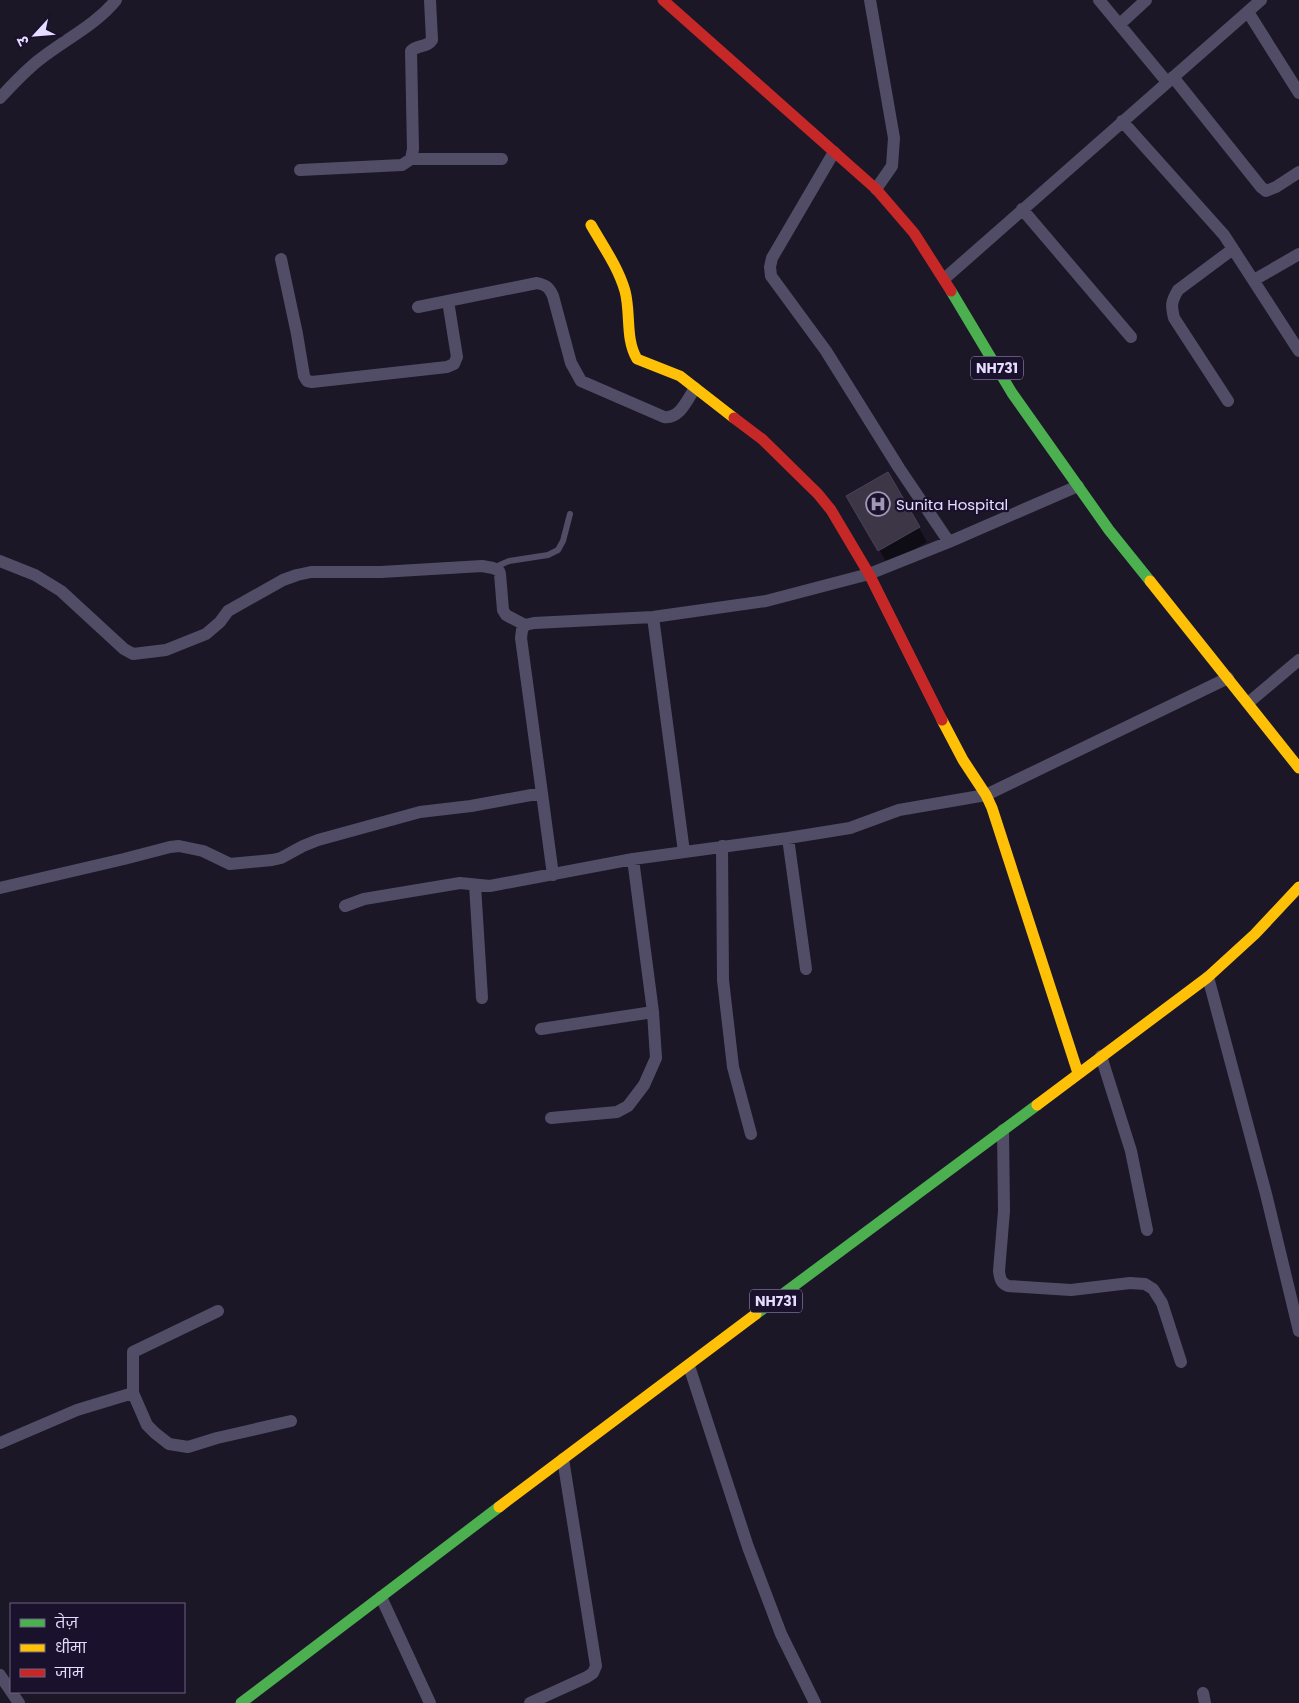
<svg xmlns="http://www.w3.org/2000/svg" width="1299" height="1703" viewBox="0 0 1299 1703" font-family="Poppins,'Noto Sans Devanagari',sans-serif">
	<rect width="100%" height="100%" fill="#1c1726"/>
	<path fill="#0007" d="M 888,473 L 927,542 L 888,565 L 848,496 Z"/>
	<path fill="#3c3647" stroke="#4a4259" d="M 888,472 L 920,527 L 878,551 L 846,496 Z"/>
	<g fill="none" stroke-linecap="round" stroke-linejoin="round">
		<path stroke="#524d66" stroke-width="6" d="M 493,568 L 509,561 L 548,555 L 558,550 L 563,541 L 570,514"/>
		<path stroke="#524d66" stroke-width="12" d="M 870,0 L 894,138 L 892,166 L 876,189
			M 1099,0 L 1167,82
			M 1248,12 L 1299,93
			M 1120,24 L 1146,0
			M 1173,77 L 1261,187 L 1266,191 L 1276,187 L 1299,172
			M 0,98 C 12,85 25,71 39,60 C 64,40 96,25 116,0
			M 1122,121 L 1224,235 L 1299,351
			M 834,152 L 772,258 L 770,267 L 771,276 L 826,351 L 899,468 L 949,542
			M 411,159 L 502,159
			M 300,170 L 402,165 L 411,159 L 413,149 L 411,51 C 417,45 428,47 432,40 L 430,0
			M 1022,209 L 1131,337
			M 281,259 L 297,334 L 304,376 L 307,381 L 312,382 L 447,367 L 454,364 L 457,357 L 448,301
			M 944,279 L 1261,0
			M 1254,280 L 1299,254
			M 418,307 L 537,283 C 546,285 549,287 553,296 L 571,363 L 581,381 L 664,417 C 680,419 687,400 695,388
			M 1228,401 L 1174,318 C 1171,305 1171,302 1178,290 L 1233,249
			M 0,561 L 35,575 L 61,591 L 124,649 L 133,654 L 166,650 L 206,634 L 220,622 L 228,611 L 283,580 L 297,575 L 311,572 L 381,572 L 482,566 L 493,568 L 499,571 L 500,574 L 503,610 L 506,615 L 525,625
			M 653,617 L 684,852
			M 1248,703 L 1299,660
			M 788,838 L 806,969
			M 722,846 L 723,980 L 733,1067 L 751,1134
			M 553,875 L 521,638 L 522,630 L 525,625 L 534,623 L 653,617 L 766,601 L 869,574 L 949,542 L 1078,486
			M 475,885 L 482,998
			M 0,888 L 124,859 L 170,847 L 179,846 L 203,851 L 230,864 L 272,860 L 281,858 L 303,846 L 318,840 L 420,812 L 471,806 L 542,793
			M 345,906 L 364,899 L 460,883 L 490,886 L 633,859 L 788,838 L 850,828 L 899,810 L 986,795 L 1228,678
			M 1208,977 L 1266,1194 L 1299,1331
			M 541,1029 L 653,1012
			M 1101,1056 L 1131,1151 L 1147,1230
			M 551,1118 L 617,1112 L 628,1106 L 644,1085 L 656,1058 L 653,1012 L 633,859
			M 1003,1130 L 1004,1211 L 999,1271 C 1000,1279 1001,1283 1008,1286 L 1071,1290 L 1130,1283 L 1145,1284 L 1153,1289 L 1162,1303 L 1181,1362
			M 689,1366 L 748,1547 L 781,1634 L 815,1703
			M 133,1393 L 147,1425 L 155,1433 L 169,1444 L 188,1447 L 217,1438 L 291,1421
			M 0,1443 L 77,1410 L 133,1393 L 133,1352 L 218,1311
			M 381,1597 L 430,1703
			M 0,1675 L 19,1703
			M 1203,1693 L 1205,1703
			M 530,1703 L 587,1677 L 593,1673 L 596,1666 L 563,1459"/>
		<path stroke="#4caf50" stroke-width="11" d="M 951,291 L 1012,393 L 1109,530 L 1150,581
			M 756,1314 L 1037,1105
			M 241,1703 L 499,1507"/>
		<path stroke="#ffc107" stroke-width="11" d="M 591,225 C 603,246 618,267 625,291 C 631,313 625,339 637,359 L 680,376 L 734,418
			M 1150,581 L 1299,768
			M 942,720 L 963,760 L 986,795 L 992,808 L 1078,1073
			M 1037,1105 L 1208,977 L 1255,934 L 1299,887
			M 499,1507 L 756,1314"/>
		<path stroke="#c62828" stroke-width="11" d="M 663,0 L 876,189 L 914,233 L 951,291
			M 734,418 L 762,439 L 818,494 L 831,510 L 869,574 L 942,720"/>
	</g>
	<defs>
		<g id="hospital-ring" transform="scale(1.25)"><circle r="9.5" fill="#1a112c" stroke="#9f97b3" stroke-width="1.5"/><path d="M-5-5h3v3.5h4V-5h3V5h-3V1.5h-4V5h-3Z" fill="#9f97b3"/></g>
	</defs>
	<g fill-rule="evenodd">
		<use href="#hospital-ring" x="878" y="504"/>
	</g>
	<g text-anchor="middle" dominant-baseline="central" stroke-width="4.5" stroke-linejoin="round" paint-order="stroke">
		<g fill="#1a112c" stroke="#a99fc0" stroke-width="1">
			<rect x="971" y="356.5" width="52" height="23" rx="4"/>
			<rect x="750" y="1289.5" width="52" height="23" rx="4"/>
		</g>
		<g font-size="14" font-weight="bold" fill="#e6dcff">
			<text x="997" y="368">NH731</text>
			<text x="776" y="1301">NH731</text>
		</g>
		<g font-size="15" fill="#e6dcff" stroke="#1a112c" text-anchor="start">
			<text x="896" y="504">Sunita Hospital</text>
		</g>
	</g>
	<rect x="10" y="1603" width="175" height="90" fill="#1a112c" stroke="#6c6280"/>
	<rect x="20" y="1619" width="25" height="8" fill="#4caf50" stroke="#6c6280"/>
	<text x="55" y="1628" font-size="15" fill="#e6dcff">तेज़</text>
	<rect x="20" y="1644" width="25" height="8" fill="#ffc107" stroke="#6c6280"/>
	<text x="55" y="1653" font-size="15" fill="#e6dcff">धीमा</text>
	<rect x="20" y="1669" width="25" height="8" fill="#c62828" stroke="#6c6280"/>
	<text x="55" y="1678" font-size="15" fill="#e6dcff">जाम</text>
	<g transform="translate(35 35) rotate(244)" stroke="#1a112c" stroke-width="4" paint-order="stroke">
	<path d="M0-4L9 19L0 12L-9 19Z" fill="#e6dcff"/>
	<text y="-8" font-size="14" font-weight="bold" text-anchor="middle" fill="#e6dcff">उ</text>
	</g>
</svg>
